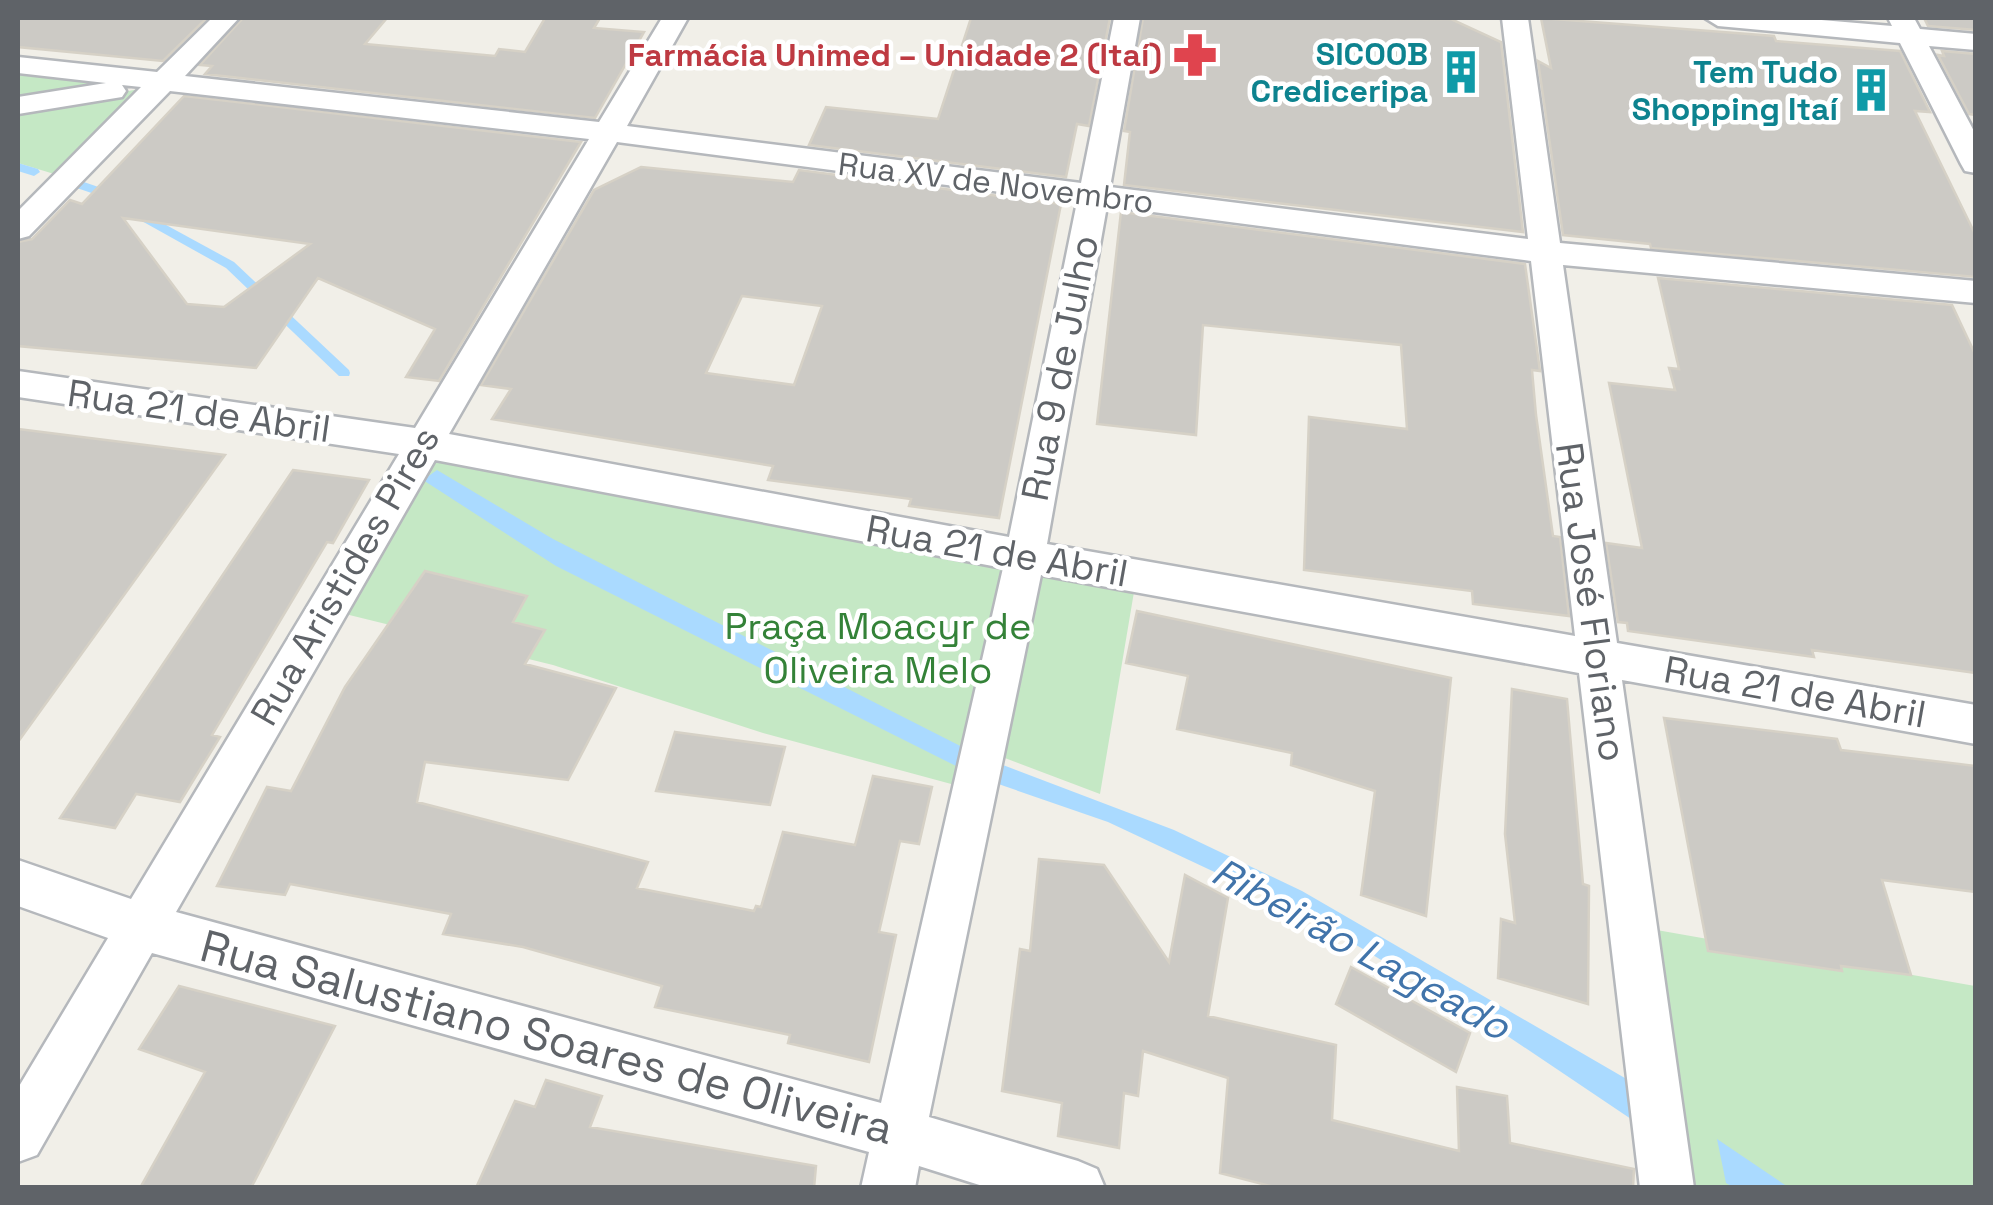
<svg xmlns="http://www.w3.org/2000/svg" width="1993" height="1205" viewBox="0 0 1993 1205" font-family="'Space Grotesk',sans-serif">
	<rect width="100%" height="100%" fill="#f1efe8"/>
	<path fill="#c5e8c5" d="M 18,67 L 148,84 L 18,107 Z
		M 156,86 L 64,177 L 18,163 L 18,111 Z
		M 424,448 L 1015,559 L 966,788 L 763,733 L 553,665 L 329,610 Z
		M 1027,560 L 1136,580 L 1100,794 L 989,752 Z
		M 1634,926 L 1975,986 L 1975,1187 L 1667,1187 Z"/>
	<path fill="#aadaff" d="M 437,470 L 553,539 L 982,757 L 1174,830 L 1302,891 L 1630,1081 L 1631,1119 L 1500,1031 L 1306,915 L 1108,822 L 978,777 L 556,566 L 423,480 Z
		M 1717,1139 L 1788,1187 L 1733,1187 L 1726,1183 Z"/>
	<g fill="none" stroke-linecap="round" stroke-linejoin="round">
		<path fill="#aadaff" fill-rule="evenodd" d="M 18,163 L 38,169 L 40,172 L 34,176 L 18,171 Z
			M 78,180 L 116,193 L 118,196 L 112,200 L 74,187 L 74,181 Z
			M 135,208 L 234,262 L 349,370 L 350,373 L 349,376 L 339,376 L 226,268 L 131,215 L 131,209 Z"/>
	</g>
	<path fill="#cccac5" stroke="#d6d1c6" stroke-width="2.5" fill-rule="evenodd" d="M 18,18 L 207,18 L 163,61 L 18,47 Z
		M 243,18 L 387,18 L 365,44 L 495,56 L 499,49 L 525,52 L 545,18 L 600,18 L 594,28 L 644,32 L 595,118 L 205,74 L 212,66 L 200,65 Z
		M 971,18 L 1110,18 L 1089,126 L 1077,124 L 1066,177 L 809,145 L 826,107 L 938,119 Z
		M 1143,18 L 1451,19 L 1501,42 L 1523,232 L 1124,185 L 1130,132 L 1124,131 Z
		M 1541,18 L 1774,36 L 1776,41 L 1900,51 L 1930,112 L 1915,111 L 1976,236 L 1976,277 L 1651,248 L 1650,244 L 1563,235 L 1538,61 L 1551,68 Z
		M 1924,18 L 1976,18 L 1976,30 L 1928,26 Z
		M 1942,51 L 1976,54 L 1976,115 L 1969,114 L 1938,55 L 1944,56 Z
		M 184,96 L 581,142 L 439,381 L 406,377 L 435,329 L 318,278 L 256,368 L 18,346 L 18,242 L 32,239 L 70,200 L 82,204 ZM 123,218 L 310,244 L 224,307 L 187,304 Z
		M 641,167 L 793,182 L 799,170 L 1061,204 L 999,518 L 909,506 L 911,499 L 768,480 L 773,466 L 492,419 L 511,389 L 481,385 L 594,190 ZM 742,296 L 822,306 L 794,385 L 706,373 Z
		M 1121,212 L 1525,264 L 1540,371 L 1532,370 L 1536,415 L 1553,536 L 1560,537 L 1569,616 L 1473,604 L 1472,591 L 1304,570 L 1309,417 L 1407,429 L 1401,345 L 1203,325 L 1196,435 L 1097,424 Z
		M 1658,278 L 1952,305 L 1976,356 L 1976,673 L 1812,650 L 1814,657 L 1628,631 L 1627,623 L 1618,622 L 1606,543 L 1642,548 L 1609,383 L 1675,390 L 1669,368 L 1679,369 Z
		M 18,429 L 225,455 L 18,742 Z
		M 293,470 L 369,480 L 333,543 L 327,542 L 212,735 L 220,737 L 180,802 L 136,794 L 115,828 L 60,818 Z
		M 425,571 L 527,596 L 513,622 L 545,630 L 525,664 L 616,688 L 568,780 L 425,762 L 417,802 L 648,862 L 637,888 L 754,911 L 756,906 L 761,907 L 783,832 L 855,845 L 873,776 L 932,787 L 919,844 L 900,841 L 879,932 L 896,935 L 869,1062 L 788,1043 L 790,1035 L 655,1007 L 662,986 L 523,947 L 443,934 L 451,914 L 290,884 L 285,895 L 217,886 L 267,787 L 291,791 L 345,687 Z
		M 1137,611 L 1451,678 L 1426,916 L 1361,895 L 1375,791 L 1291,765 L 1292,753 L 1177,729 L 1188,676 L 1126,663 Z
		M 1512,689 L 1567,699 L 1583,884 L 1589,886 L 1588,1004 L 1498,978 L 1501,919 L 1515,923 L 1505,834 Z
		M 1664,718 L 1837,739 L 1841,750 L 1976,766 L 1976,892 L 1882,880 L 1911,975 L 1841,966 L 1842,971 L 1708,951 Z
		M 675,732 L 785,747 L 770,805 L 656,791 Z
		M 1039,859 L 1104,865 L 1169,962 L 1185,875 L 1228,898 L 1208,1016 L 1336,1045 L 1332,1120 L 1459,1151 L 1457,1087 L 1507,1096 L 1510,1143 L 1634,1169 L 1633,1188 L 1278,1188 L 1220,1173 L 1228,1078 L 1143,1051 L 1138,1096 L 1124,1093 L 1119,1148 L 1058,1136 L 1062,1103 L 1002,1091 L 1020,949 L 1030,951 Z
		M 1351,967 L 1470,1033 L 1456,1072 L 1336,1004 Z
		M 179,986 L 335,1026 L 251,1188 L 140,1188 L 205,1072 L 139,1049 Z
		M 546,1080 L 602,1096 L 590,1127 L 816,1166 L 814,1188 L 476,1188 L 515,1101 L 535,1107 Z"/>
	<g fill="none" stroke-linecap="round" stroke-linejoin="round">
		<g stroke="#b5b8bc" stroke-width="5">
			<path id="street" d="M 212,18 L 239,18 L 185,76 L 599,122 L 662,18 L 688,18 L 627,126 L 1081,183 L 1114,18 L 1140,18 L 1110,187 L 1528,239 L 1502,18 L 1528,18 L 1560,243 L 1976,281 L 1976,303 L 1563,265 L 1617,643 L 1976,705 L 1976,744 L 1622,680 L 1694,1188 L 1640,1188 L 1579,673 L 1041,575 L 929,1117 L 1078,1161 L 1097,1169 L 1105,1188 L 989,1188 L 919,1166 L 915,1188 L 861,1188 L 869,1152 L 152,953 L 37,1155 L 18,1162 L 18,1088 L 108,938 L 18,906 L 18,860 L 131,899 L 399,454 L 18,397 L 18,371 L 415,428 L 589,139 L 170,91 L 29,236 L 18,239 L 18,211 L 141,87 L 122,85 L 126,91 L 122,97 L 18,114 L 18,97 L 106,83 L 18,73 L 18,57 L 157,72 ZM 617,142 L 1077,202 L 1009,537 L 449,434 ZM 1107,206 L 1531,261 L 1575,636 L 1047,544 ZM 435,460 L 1003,568 L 881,1103 L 176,912 Z
				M 1705,18 L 1798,18 L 1892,26 L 1888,18 L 1914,18 L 1920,29 L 1976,34 L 1976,50 L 1929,46 L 1976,135 L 1976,173 L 1965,171 L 1961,164 L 1900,43 L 1718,26 Z"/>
		</g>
		<use href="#street" fill="#fff" fill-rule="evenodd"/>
	</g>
	<defs>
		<g id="pharmacy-bare" transform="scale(3.45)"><path d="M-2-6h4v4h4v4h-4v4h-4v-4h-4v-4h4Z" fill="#e0444e" stroke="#fff" stroke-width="2.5" paint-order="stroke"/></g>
		<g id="building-bare" transform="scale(3.45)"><path d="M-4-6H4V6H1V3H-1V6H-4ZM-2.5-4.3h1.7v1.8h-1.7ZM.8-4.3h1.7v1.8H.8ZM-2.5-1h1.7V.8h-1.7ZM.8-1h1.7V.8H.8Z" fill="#0f9aa8" stroke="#fff" stroke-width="2.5" paint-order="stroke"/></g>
	</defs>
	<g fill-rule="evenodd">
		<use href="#pharmacy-bare" x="1195" y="55"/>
		<use href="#building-bare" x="1461" y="72"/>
		<use href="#building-bare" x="1871" y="90"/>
	</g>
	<g text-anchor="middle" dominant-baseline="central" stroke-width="9" stroke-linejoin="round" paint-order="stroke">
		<g font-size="32" font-weight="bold" fill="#0d838f" stroke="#fff" text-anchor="end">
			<text x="1428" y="54">SICOOB<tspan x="1428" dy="37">Crediceripa</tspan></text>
			<text x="1838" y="72">Tem Tudo<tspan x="1838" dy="37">Shopping Itaí</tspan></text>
		</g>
		<g font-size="32" font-weight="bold" fill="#be3a42" stroke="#fff" text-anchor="end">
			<text x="1162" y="55">Farmácia Unimed – Unidade 2 (Itaí)</text>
		</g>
		<g font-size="32" fill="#5f6368" stroke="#fff">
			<text transform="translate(996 183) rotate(7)">Rua XV de Novembro</text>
		</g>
		<g font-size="38" fill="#5f6368" stroke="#fff">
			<text transform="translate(1060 368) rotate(-79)">Rua 9 de Julho</text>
			<text transform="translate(199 411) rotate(8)">Rua 21 de Abril</text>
			<text transform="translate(997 551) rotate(10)">Rua 21 de Abril</text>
			<text transform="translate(345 576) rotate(-60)">Rua Aristides Pires</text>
			<text transform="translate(1591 602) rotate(82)">Rua José Floriano</text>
			<text transform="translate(1795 692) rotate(10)">Rua 21 de Abril</text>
		</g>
		<g font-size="38" fill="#348238" stroke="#fff">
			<text x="878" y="626">Praça Moacyr de<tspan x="878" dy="44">Oliveira Melo</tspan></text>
		</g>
		<g font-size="40" font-style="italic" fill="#4174aa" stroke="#fff">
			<text transform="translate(1361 949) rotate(29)">Ribeirão Lageado</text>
		</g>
		<g font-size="45" fill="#5f6368" stroke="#fff">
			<text transform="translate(547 1037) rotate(15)">Rua Salustiano Soares de Oliveira</text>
		</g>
	</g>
	<rect width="1993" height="1205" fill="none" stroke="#5f6368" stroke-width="40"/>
</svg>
